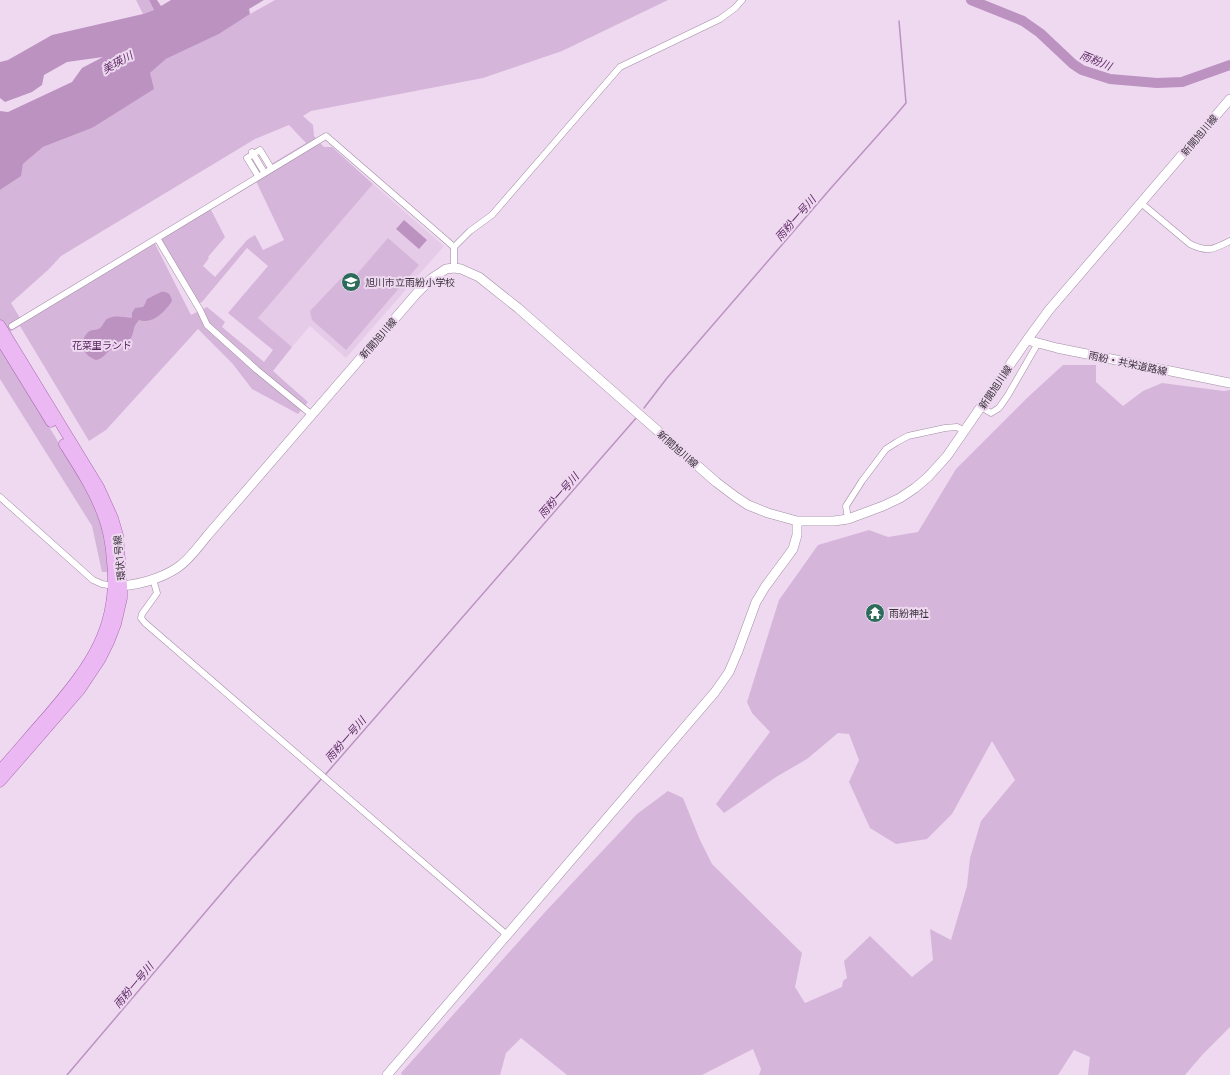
<svg xmlns="http://www.w3.org/2000/svg" width="1230" height="1075" viewBox="0 0 1230 1075" font-family="'Open Sans','Noto Sans JP',sans-serif">
	<rect width="100%" height="100%" fill="#efd9f1"/>
	<path fill="#e5cbe8" d="M 373,184 L 444,246 L 346,358 L 310,326 L 292,347 L 258,318 Z"/>
	<path fill="#d6b5da" fill-rule="evenodd" d="M 136,0 L 149,0 L 154,10 L 143,14 Z
		M 275,0 L 668,0 L 562,51 L 483,78 L 311,111 L 303,116 L 313,125 L 314,136 L 320,143 L 324,147 L 332,147 L 373,184 L 258,318 L 292,347 L 273,371 L 308,402 L 298,414 L 252,389 L 232,363 L 198,329 L 106,430 L 89,441 L 20,326 L 8,333 L 0,320 L 0,190 L 20,176 L 23,164 L 43,147 L 92,128 L 150,73 L 166,59 L 219,34 L 250,14 ZM 289,125 L 306,143 L 253,175 L 284,240 L 263,250 L 255,235 L 247,240 L 215,277 L 203,266 L 209,258 L 208,257 L 225,237 L 210,208 L 162,237 L 161,241 L 198,304 L 202,302 L 247,248 L 268,266 L 228,313 L 273,350 L 264,362 L 222,327 L 225,322 L 207,307 L 191,315 L 154,242 L 23,323 L 11,303 L 49,269 L 61,256 L 255,139 Z
		M 388,238 L 419,265 L 346,350 L 312,320 L 310,311 L 345,274 L 357,274 Z
		M 0,346 L 88,491 L 105,534 L 110,572 L 102,572 L 92,526 L 0,379 Z
		M 1063,365 L 1096,365 L 1096,382 L 1123,406 L 1143,391 L 1162,383 L 1224,391 L 1230,390 L 1230,1027 L 1203,1054 L 1185,1075 L 1088,1075 L 1090,1057 L 1074,1050 L 1058,1075 L 759,1075 L 761,1069 L 753,1049 L 702,1075 L 567,1075 L 521,1038 L 506,1053 L 500,1075 L 402,1075 L 401,1073 L 546,911 L 637,814 L 668,791 L 683,798 L 700,840 L 712,864 L 802,953 L 795,987 L 805,1003 L 842,987 L 843,981 L 847,978 L 844,961 L 870,936 L 912,977 L 933,960 L 930,929 L 951,940 L 967,886 L 970,858 L 981,821 L 1015,780 L 992,741 L 952,814 L 927,839 L 896,844 L 870,828 L 849,782 L 859,760 L 849,734 L 838,733 L 807,759 L 776,777 L 724,813 L 716,804 L 770,732 L 752,713 L 747,702 L 779,600 L 818,545 L 869,530 L 888,537 L 918,532 L 956,469 L 1027,398 Z"/>
	<path fill="#bc92c1" d="M 149,0 L 157,0 L 161,6 L 171,0 L 264,0 L 249,9 L 250,14 L 219,34 L 166,59 L 150,73 L 154,89 L 92,128 L 43,147 L 23,164 L 21,176 L 0,190 L 0,111 L 8,112 L 72,82 L 82,68 L 103,57 L 67,62 L 44,75 L 42,85 L 32,92 L 5,102 L 0,98 L 0,62 L 8,60 L 52,35 L 143,14 L 154,10 Z
		M 404,220 L 427,240 L 419,249 L 396,229 Z
		M 161,292 C 168,291 171,295 172,301 C 165,312 152,325 139,320 C 132,328 135,330 131,338 C 123,350 118,344 109,351 C 104,355 104,358 96,360 C 86,356 80,349 84,338 C 85,336 87,332 90,331 C 93,329 98,331 101,327 C 104,324 104,320 109,318 C 116,315 124,317 131,318 L 132,317 L 132,313 L 135,308 L 143,307 L 145,304 L 147,299 Z"/>
	<g fill="none" stroke-linecap="round" stroke-linejoin="round">
		<path stroke="#bc92c1" stroke-width="1.5" d="M 644,408 L 667,378 L 831,188 L 895,116 L 906,103 L 899,21
			M 325,775 L 637,417
			M 67,1075 L 231,882 L 323,777"/>
		<path stroke="#bc92c1" stroke-width="10" d="M 971,0 L 1023,21 L 1040,33 L 1073,64 L 1082,70 L 1110,79 L 1157,83 L 1182,82 L 1230,65"/>
		<g stroke="#a18da3" stroke-width="7">
			<path id="street" d="M 252,152 L 264,172
				M 258,176 L 247,158 L 260,150 L 271,168
				M 1141,203 L 1190,244 C 1208,253 1214,249 1230,241
				M 157,238 L 200,310 L 207,325 L 257,370 L 312,415
				M 454,268 L 454,247 L 470,231 L 492,215 L 620,67 L 720,19 L 735,8 L 742,0
				M 12,326 L 326,136 L 454,247
				M 981,407 L 991,413 L 999,408 L 1008,395 L 1038,343
				M 0,497 L 93,580 L 102,584 L 114,586
				M 848,519 L 846,506 L 862,481 L 886,449 L 897,442 L 908,436 L 945,428 L 957,427 L 965,431
				M 153,579 L 157,593 L 142,614 L 141,618 L 145,623 L 507,935"/>
		</g>
		<g stroke="#a18da3" stroke-width="10">
			<path id="secondary" d="M 1027,340 L 1057,348 L 1230,383
				M 115,586 C 136,586 160,579 177,568 C 189,560 198,547 207,536 L 417,293 L 431,279 L 446,269 L 454,268 L 461,269 L 479,277 L 518,308 L 716,482 L 736,497 L 748,505 L 768,513 L 797,521 L 834,521 L 848,519 L 883,506 L 900,498 L 915,488 L 928,477 L 947,456 L 1027,340 L 1049,310 L 1230,99
				M 387,1075 L 715,692 L 729,672 L 738,651 L 756,602 L 765,587 L 793,549 L 797,535 L 797,521"/>
		</g>
		<g stroke="#a66aae" stroke-width="11">
			<path id="primary" d="M 0,325 L 99,487 L 113,518 L 118,535 L 122,586 L 122,598 L 116,624 L 109,642 L 100,660 L 80,690 L 0,782
				M 0,339 L 51,422
				M 0,770 C 16,752 32,733 48,715 C 89,667 119,628 112,561 C 111,545 108,528 102,513 C 93,489 78,466 64,444"/>
		</g>
		<use href="#street" stroke="#fff" stroke-width="6"/>
		<use href="#secondary" stroke="#fff" stroke-width="9"/>
		<use href="#primary" stroke="#ecb8f3" stroke-width="10"/>
	</g>
	<defs>
		<g id="school-disc" transform="scale(1)"><circle r="9.5" fill="#2b6c5a" stroke="#efd9f1"/><path d="M0-5L7-2L0 1L-7-2ZM-4 1L0 2.5L4 1V4Q0 6-4 4Z" fill="#fff"/></g>
		<g id="temple-disc" transform="scale(1)"><circle r="9.5" fill="#2b6c5a" stroke="#efd9f1"/><path d="M0-6L5-2H3V0L6.5 2.5H4V6H1.5V3h-3V6H-4V2.5H-6.5L-3 0V-2H-5Z" fill="#fff"/></g>
	</defs>
	<g fill-rule="evenodd">
		<use href="#school-disc" x="351" y="282"/>
		<use href="#temple-disc" x="875" y="613"/>
	</g>
	<g text-anchor="middle" dominant-baseline="central" stroke-width="4" stroke-linejoin="round" paint-order="stroke">
		<g font-size="10" fill="#3b323c" stroke="#efd9f1">
			<text transform="translate(1199 135) rotate(-50)">新開旭川線</text>
			<text transform="translate(378 338) rotate(-49)">新開旭川線</text>
			<text transform="translate(1128 363) rotate(12)">雨紛・共栄道路線</text>
			<text transform="translate(995 387) rotate(-56)">新開旭川線</text>
			<text transform="translate(678 449) rotate(41)">新開旭川線</text>
			<text transform="translate(119 558) rotate(-96)">環状1号線</text>
		</g>
		<g font-size="10" fill="#3b323c" stroke="#efd9f1" text-anchor="start">
			<text x="365" y="282">旭川市立雨紛小学校</text>
			<text x="889" y="613">雨紛神社</text>
		</g>
		<g font-size="10" fill="#55225c" stroke="#efd9f1">
			<text x="102" y="345">花菜里ランド</text>
		</g>
		<g font-size="11" font-style="italic" fill="#602c67" stroke="#efd9f1">
			<text transform="translate(1096 60) rotate(22)">雨粉川</text>
			<text transform="translate(117 62) rotate(-29)">美瑛川</text>
			<text transform="translate(795 218) rotate(-49)">雨粉一号川</text>
			<text transform="translate(558 495) rotate(-49)">雨粉一号川</text>
			<text transform="translate(345 739) rotate(-49)">雨粉一号川</text>
			<text transform="translate(133 985) rotate(-50)">雨粉一号川</text>
		</g>
	</g>
</svg>
